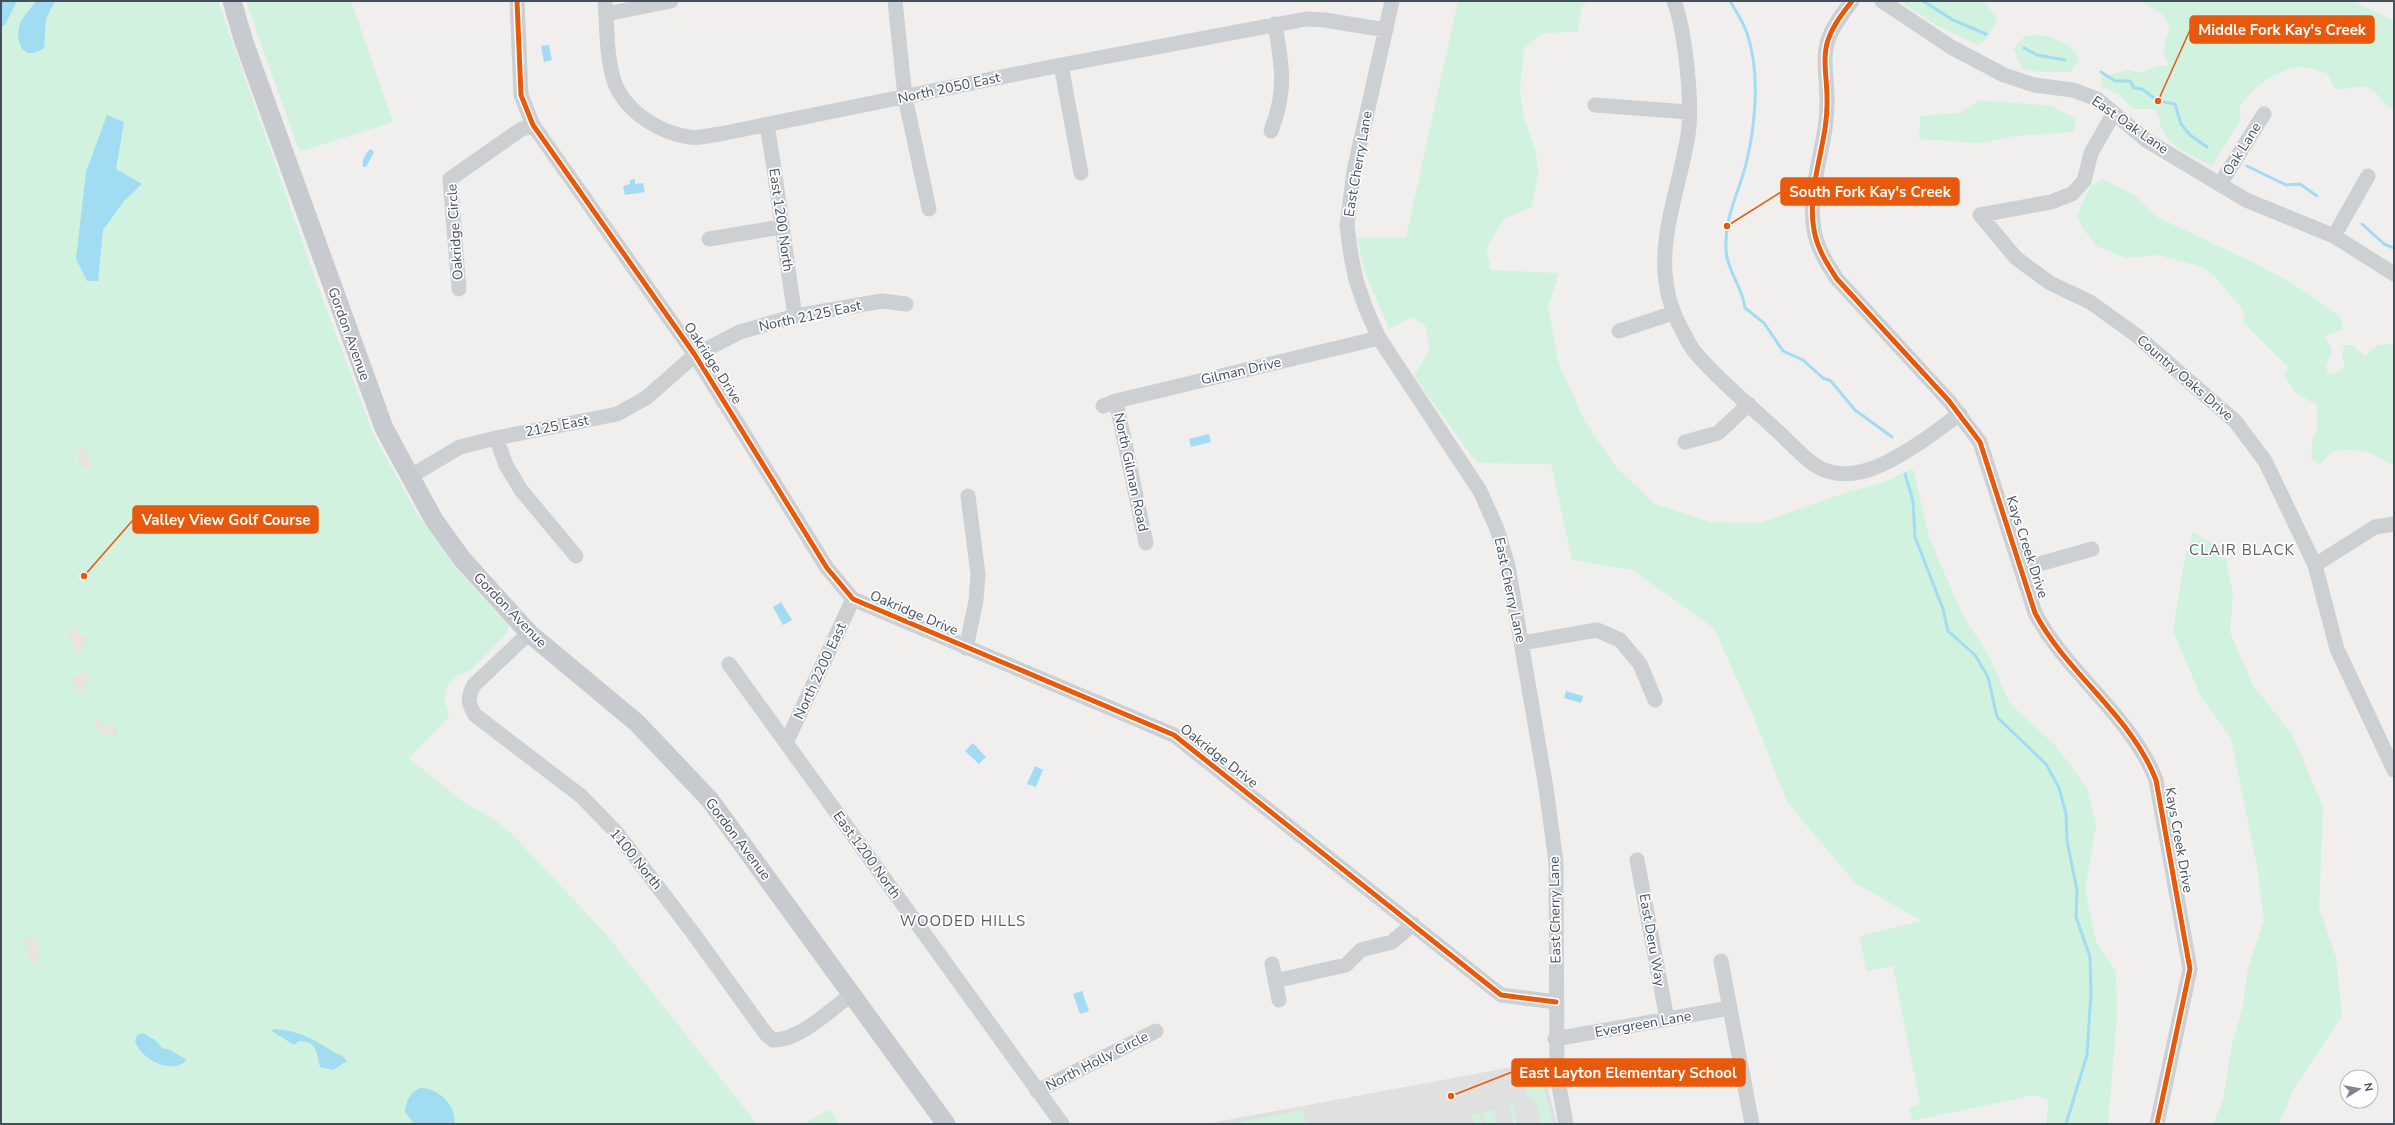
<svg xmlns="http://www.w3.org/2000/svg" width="2395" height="1125" viewBox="0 0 2395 1125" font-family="'Nunito Sans',sans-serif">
	<rect width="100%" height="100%" fill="#f0efee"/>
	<path fill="#e1e0e1" d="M 1545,1061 L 1548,1089 L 1557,1124 L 1205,1124 Z"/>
	<path fill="#d0f2df" d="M 1,1 L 218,1 L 319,289 L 374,436 L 418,515 L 456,568 L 509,626 L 507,633 L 471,670 L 457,676 L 448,685 L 444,699 L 449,717 L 409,758 L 462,801 L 489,816 L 511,833 L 605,933 L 757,1124 L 1,1124 Z
		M 246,1 L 351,1 L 393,122 L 302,151 L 298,148 Z
		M 1458,1 L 1590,1 L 1583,5 L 1577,32 L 1543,33 L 1524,48 L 1520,89 L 1524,119 L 1536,152 L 1538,173 L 1532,207 L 1505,218 L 1486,248 L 1491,270 L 1559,273 L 1548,307 L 1559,364 L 1585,422 L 1617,468 L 1655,504 L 1711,522 L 1759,523 L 1839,495 L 1884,482 L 1913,469 L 1930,540 L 1963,616 L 1988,654 L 2010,704 L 2055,745 L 2088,789 L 2096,827 L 2085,888 L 2096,942 L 2116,971 L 2117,1017 L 2108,1124 L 2046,1124 L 2049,1100 L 2034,1095 L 1912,1121 L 1909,1107 L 1920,1104 L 1893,966 L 1867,971 L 1859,936 L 1922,921 L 1855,883 L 1787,802 L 1753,715 L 1714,628 L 1633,570 L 1572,560 L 1551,464 L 1477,463 L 1414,376 L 1430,349 L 1425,325 L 1411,317 L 1389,329 L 1364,270 L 1357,238 L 1406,237 Z
		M 1899,1 L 1985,1 L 1997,20 L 1985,41 L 1977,45 L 1936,25 Z
		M 2141,1 L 2353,1 L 2394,21 L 2394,111 C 2382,105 2379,92 2369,88 C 2358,84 2346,91 2335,89 L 2327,73 C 2319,72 2307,66 2299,67 C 2275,71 2252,87 2239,108 L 2241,119 L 2212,166 C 2195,157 2170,148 2162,129 C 2159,122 2160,116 2154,109 L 2133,109 L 2120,95 L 2101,86 L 2102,77 L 2128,70 L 2140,73 L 2158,66 L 2169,66 L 2163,50 L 2170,26 L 2163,15 Z
		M 2041,35 C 2057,39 2071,43 2079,59 L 2071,72 L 2041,72 L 2023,69 L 2013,49 L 2025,36 Z
		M 1980,100 L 2052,106 L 2076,119 L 2073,132 L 2015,136 L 1978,143 L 1919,139 L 1920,116 L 1958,113 Z
		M 2103,179 L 2136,196 L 2157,217 L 2252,262 L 2290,282 L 2340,316 L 2343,329 L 2325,336 L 2332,350 L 2326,366 L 2328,374 L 2338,372 L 2345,367 L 2342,358 L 2344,345 L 2352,345 L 2365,356 L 2377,345 L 2394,344 L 2394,466 C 2371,451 2360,448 2333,451 L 2320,465 L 2311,458 L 2313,439 L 2317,429 L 2317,405 L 2296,393 L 2284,375 L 2288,367 L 2243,322 L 2244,311 L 2213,275 L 2202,267 L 2159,255 L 2126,258 L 2096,246 L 2082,227 L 2077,215 L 2091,185 Z
		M 2193,532 L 2224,550 L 2233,595 L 2230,632 L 2253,685 L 2293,736 L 2323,807 L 2319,907 L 2336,957 L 2342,1016 L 2293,1090 L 2279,1124 L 2213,1124 L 2223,1100 L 2232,1044 L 2243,1006 L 2248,968 L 2264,920 L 2257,866 L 2231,738 L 2200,695 L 2173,630 L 2184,562 Z
		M 1541,1085 L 1544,1089 L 1553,1124 L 1541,1124 L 1536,1100 L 1527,1096 L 1525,1094 L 1527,1088 Z
		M 1512,1099 L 1513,1100 L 1517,1124 L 1513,1124 L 1510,1107 Z
		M 830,1109 L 839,1124 L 803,1124 Z
		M 1303,1110 L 1305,1124 L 1229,1124 Z
		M 1494,1110 L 1497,1124 L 1485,1124 L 1483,1114 L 1485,1111 Z
		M 1477,1113 L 1480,1115 L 1482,1124 L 1474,1124 L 1472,1114 Z"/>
	<path fill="#e8e4dc" d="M 79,448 L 83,448 L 87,452 L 88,459 L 92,462 L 89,469 L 81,466 L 77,453 Z
		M 76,625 L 80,636 L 86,636 L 88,639 L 78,654 L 73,651 L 73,644 L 68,637 L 72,627 Z
		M 83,671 L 88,672 C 89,678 84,685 83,692 L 80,694 L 76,690 L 71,678 L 74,675 L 79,676 Z
		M 98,719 L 106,726 L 115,727 L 118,732 L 116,735 L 111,737 L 100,733 L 92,722 Z
		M 33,937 C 43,944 39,952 38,962 L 33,964 L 27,959 L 28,951 L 23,940 Z"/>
	<path fill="#a1dcf3" d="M 1,1 L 17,1 L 5,25 L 1,27 Z
		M 36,1 L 55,1 L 46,19 L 44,48 C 24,63 14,43 20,24 C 23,16 31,8 36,1 Z
		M 549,45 L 552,60 L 544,62 L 541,46 Z
		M 107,115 L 124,122 L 116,169 L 142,184 L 124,201 L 103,230 L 98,281 L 87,281 L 76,259 L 86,172 Z
		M 371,149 L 374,152 L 366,167 L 363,167 C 361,162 366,151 371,149 Z
		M 635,179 L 635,184 L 643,183 L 645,192 L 625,195 L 623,186 L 630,184 L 630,180 Z
		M 1209,434 L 1211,442 L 1191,447 L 1189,439 Z
		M 781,602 L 792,620 L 783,625 L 773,607 Z
		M 1566,691 L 1583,696 L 1581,703 L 1564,698 Z
		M 973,743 L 986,757 L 979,764 L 965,751 Z
		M 1035,766 L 1043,770 L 1036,787 L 1027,784 Z
		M 1082,991 L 1089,1011 L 1080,1014 L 1073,994 Z
		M 273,1029 C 294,1029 313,1039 329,1049 C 336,1054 342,1054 347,1061 L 333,1070 L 320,1067 C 317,1053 317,1041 299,1041 L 294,1045 L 272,1031 Z
		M 143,1033 L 155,1040 L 162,1048 L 170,1050 L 187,1060 C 171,1076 141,1059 135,1041 L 137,1035 Z
		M 420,1088 C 437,1087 458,1106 454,1124 L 413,1123 L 405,1112 C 406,1102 409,1093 420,1088 Z"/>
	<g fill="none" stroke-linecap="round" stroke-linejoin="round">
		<path stroke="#a1dcf3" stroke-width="3" d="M 1730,1 C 1736,11 1743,22 1747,33 C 1760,71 1756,121 1747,160 C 1740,191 1724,216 1726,250 C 1727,271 1743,288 1745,308 L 1764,323 L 1783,351 L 1803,360 L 1823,378 L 1831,381 L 1855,410 L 1892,437
			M 1923,1 L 1953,20 L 1986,34
			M 2024,48 L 2037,55 L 2065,60
			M 2101,72 L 2115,81 L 2130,81 L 2134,88 L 2142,89 L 2158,101 L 2175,104 L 2181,124 L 2190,135 L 2207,147
			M 2247,166 L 2286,185 L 2300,184 L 2317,196
			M 2362,224 L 2384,244 L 2394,248
			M 1905,474 L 1913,501 L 1915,537 L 1943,609 L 1948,631 L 1975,655 L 1988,677 L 1997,717 L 2046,764 L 2059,788 L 2066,814 L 2067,841 L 2077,890 L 2076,917 L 2090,957 L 2091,993 L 2087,1055 L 2066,1124"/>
		<path stroke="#ccd0d3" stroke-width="15" d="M 517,1 L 521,95 L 533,125 L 695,355 L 827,568 L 853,599 L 1174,735 L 1501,995 L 1556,1002
			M 605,1 C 607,25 606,71 619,92 C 633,116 662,133 689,137 C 698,139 710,135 720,134 L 1061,65 L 1306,19 L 1325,20 L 1386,30
			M 895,1 L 905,97 L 929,209
			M 1392,1 L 1354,171 L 1347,226 L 1351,256 L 1356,280 L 1366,309 L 1379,338 L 1480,491 L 1497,529 L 1508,566 L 1546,788 L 1556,862 L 1557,1075 L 1566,1124
			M 1674,1 C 1685,29 1693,105 1688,135 C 1677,203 1645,264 1682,330 C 1686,337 1689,345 1694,351 C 1716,378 1748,404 1774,428 C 1787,439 1804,459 1818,467 C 1863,493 1925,438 1960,414
			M 1852,1 C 1843,13 1833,25 1828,40 C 1822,58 1827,79 1827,97 C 1829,142 1806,186 1814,230 C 1817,248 1827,264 1837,279 L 1949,401 L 1980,442 L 2035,613 C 2067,674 2130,714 2156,780 L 2190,969 L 2157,1124
			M 1882,1 L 1951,47 L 2004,75 L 2034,85 L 2073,90 L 2097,99 L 2146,140 L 2246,200 L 2334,236 L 2394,274
			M 606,14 L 671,1
			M 1061,65 L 1081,173
			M 1595,105 L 1688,112
			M 2114,113 L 2091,153 L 2084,181 L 2072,194 L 2051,202 L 1980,215 L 2016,258 L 2050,283 L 2090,302 L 2136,335 L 2235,421 L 2265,461 L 2315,565 L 2337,649 L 2394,770
			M 767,125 C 778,188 785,252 795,316
			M 1271,131 C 1287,91 1282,65 1275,24
			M 2220,184 L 2264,114
			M 2334,236 L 2368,176
			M 709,239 L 781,227
			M 459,289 L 450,179 L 520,130 L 533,125
			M 1619,331 L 1673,313
			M 1116,401 L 1146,543
			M 1103,406 L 1116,401 L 1379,338
			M 496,438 L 506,465 L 521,490 L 576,556
			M 1685,442 L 1718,433 L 1749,404
			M 409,477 L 460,447 L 496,438 L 617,414 L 646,398 L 695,355 L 740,332 L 795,316 L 882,301 L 906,304
			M 2315,565 L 2375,527 L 2394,524
			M 2022,569 L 2092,549
			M 529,633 L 474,685 C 467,698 468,703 475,715 L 581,796 L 617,833 L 693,933 L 766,1034 L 773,1040 C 799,1041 830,1010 852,994
			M 1522,643 L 1597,630 L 1620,640 L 1640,664 L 1655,700
			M 966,648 L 976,601 L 978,574 L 968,496
			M 729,664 L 1062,1124
			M 786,743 L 853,599
			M 1637,860 L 1667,1019
			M 1721,961 L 1752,1124
			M 1272,964 L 1279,1000
			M 1275,981 L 1346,965 L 1361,950 L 1392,942 L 1413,924
			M 1555,1039 L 1730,1008
			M 1037,1091 L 1156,1031"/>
		<path stroke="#c7cacf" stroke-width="19" d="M 232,1 L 244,42 L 384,428 L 434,520 L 462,559 L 529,633 L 637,723 L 710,800 L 946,1124"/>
		<g stroke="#fff" stroke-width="8">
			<path id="cycleway" d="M 517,1 L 521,95 L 533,125 L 695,355 L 827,568 L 853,599 L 1174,735 L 1501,995 L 1556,1002
				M 1852,1 C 1843,13 1833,25 1828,40 C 1822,58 1827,79 1827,97 C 1829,142 1806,186 1814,230 C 1817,248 1827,264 1837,279 L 1949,401 L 1980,442 L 2035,613 C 2067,674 2130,714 2156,780 L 2190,969 L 2157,1124"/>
		</g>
		<use href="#cycleway" stroke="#e8590c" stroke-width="5"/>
	</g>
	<g text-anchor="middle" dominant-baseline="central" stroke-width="3.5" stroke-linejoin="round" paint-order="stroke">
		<g font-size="14" fill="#444f5d" stroke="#fff">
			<text transform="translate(949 88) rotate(-12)">North 2050 East</text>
			<text transform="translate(2130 125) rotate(35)">East Oak Lane</text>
			<text transform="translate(2242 149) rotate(-58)">Oak Lane</text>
			<text transform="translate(1358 164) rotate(-80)">East Cherry Lane</text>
			<text transform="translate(781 220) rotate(82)">East 1200 North</text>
			<text transform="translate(455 232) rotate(-94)">Oakridge Circle</text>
			<text transform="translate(810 316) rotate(-12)">North 2125 East</text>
			<text transform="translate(349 334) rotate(70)">Gordon Avenue</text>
			<text transform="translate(713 363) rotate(57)">Oakridge Drive</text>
			<text transform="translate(1241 371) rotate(-13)">Gilman Drive</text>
			<text transform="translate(2185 378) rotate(41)">Country Oaks Drive</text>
			<text transform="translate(557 426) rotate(-11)">2125 East</text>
			<text transform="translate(1131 472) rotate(78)">North Gilman Road</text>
			<text transform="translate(2027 547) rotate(72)">Kays Creek Drive</text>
			<text transform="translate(1510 590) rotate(78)">East Cherry Lane</text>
			<text transform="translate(510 610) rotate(46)">Gordon Avenue</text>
			<text transform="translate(914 613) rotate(23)">Oakridge Drive</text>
			<text transform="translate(820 671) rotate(-65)">North 2200 East</text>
			<text transform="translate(1219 756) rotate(38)">Oakridge Drive</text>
			<text transform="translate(738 839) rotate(53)">Gordon Avenue</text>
			<text transform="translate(2179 840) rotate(80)">Kays Creek Drive</text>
			<text transform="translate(867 855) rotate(54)">East 1200 North</text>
			<text transform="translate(636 859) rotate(51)">1100 North</text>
			<text transform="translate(1555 910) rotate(-91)">East Cherry Lane</text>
			<text transform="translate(1652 940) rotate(80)">East Deru Way</text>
			<text transform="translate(1643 1024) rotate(-10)">Evergreen Lane</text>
			<text transform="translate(1097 1061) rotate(-27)">North Holly Circle</text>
		</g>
		<g font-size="15" letter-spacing="1" fill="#595d64" stroke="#fff">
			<text x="2242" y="550">CLAIR BLACK</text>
			<text x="963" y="921">WOODED HILLS</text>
		</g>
	</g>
	<path fill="none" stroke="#e8590c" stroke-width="1.5" d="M2158 101L2190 30M1727 226L1781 192M84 576L133 520M1451 1096L1512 1072"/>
	<g fill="#e8590c" stroke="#fff" stroke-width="1.5">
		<circle cx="2158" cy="101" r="4"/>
		<circle cx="1727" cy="226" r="4"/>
		<circle cx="84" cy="576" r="4"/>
		<circle cx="1451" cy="1096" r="4"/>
	</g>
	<g fill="#e8590c" stroke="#e8590c" stroke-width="1.5">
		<rect x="2190" y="16" width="184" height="27" rx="4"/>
		<rect x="1781" y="178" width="178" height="27" rx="4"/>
		<rect x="133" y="506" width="185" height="27" rx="4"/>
		<rect x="1512" y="1059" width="233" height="27" rx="4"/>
	</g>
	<g font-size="15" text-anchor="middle" font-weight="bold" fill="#fff">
		<text x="2282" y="35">Middle Fork Kay's Creek</text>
		<text x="1870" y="197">South Fork Kay's Creek</text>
		<text x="226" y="525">Valley View Golf Course</text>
		<text x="1628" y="1078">East Layton Elementary School</text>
	</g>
	<rect width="2395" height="1125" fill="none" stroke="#444f5d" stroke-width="4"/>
	<g transform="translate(2359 1089) rotate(79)"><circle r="19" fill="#ffffff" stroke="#b4b9be"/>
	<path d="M0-3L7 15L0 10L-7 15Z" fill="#808790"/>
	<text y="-6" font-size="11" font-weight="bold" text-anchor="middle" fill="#444f5d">N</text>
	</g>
</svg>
